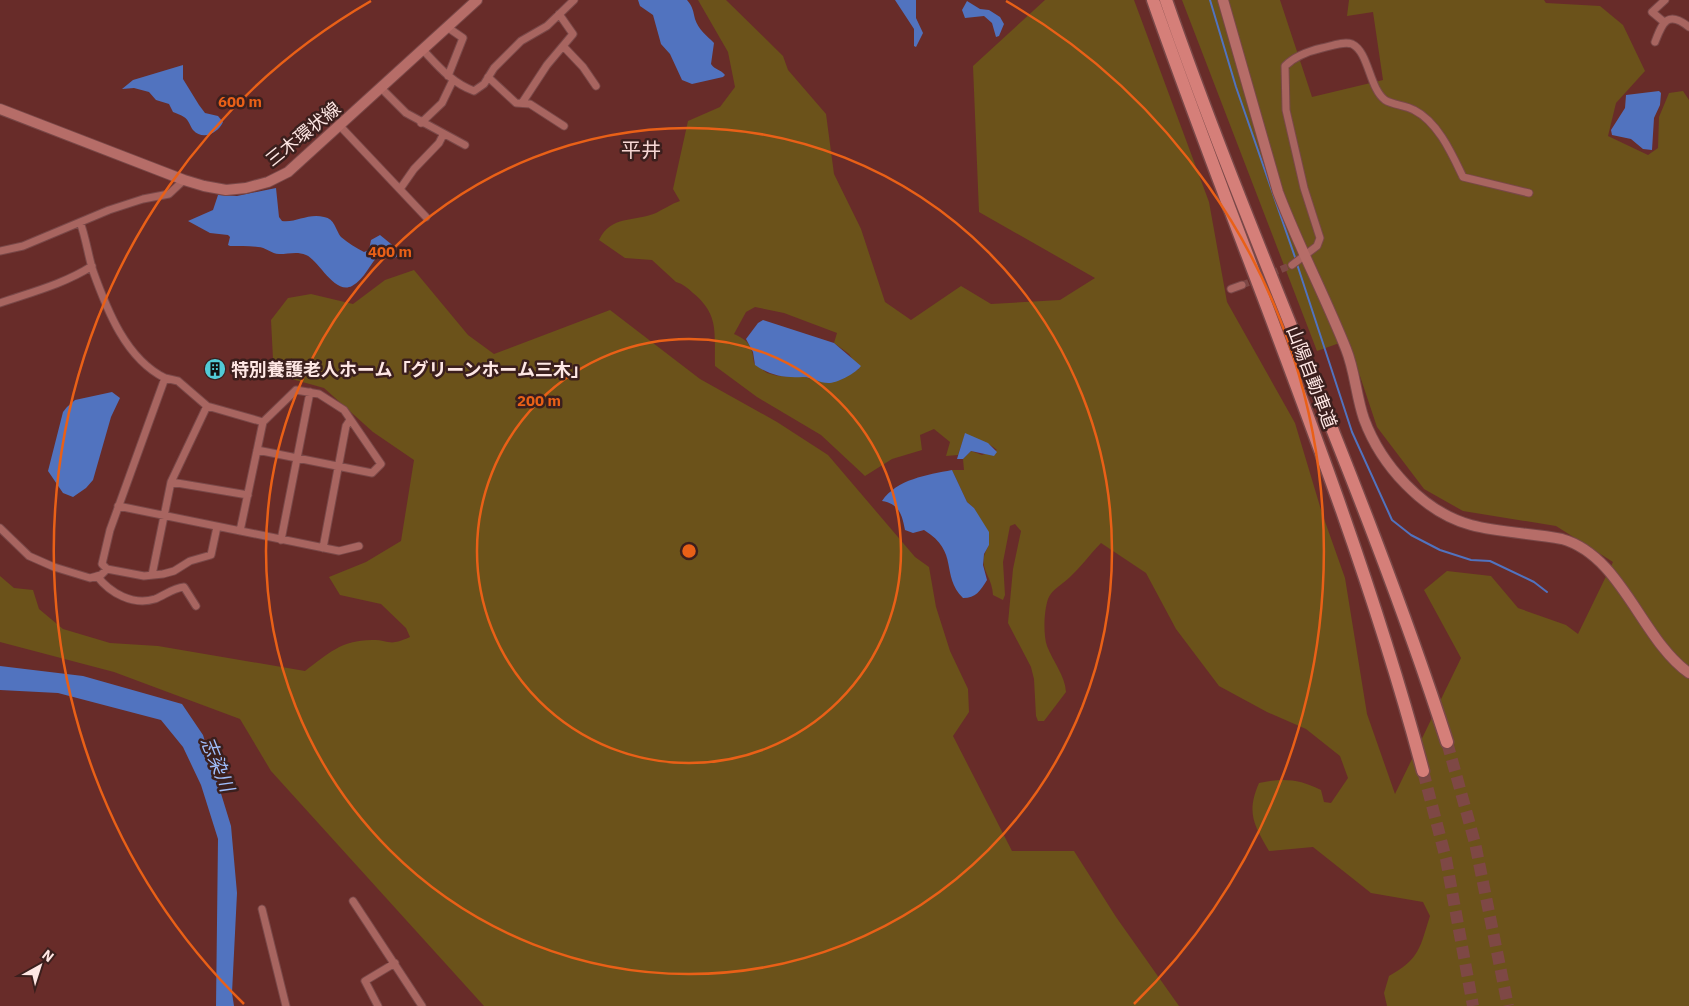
<svg xmlns="http://www.w3.org/2000/svg" width="1689" height="1006" viewBox="0 0 1689 1006" font-family="'IBM Plex Sans','Noto Sans JP',sans-serif">
	<rect width="100%" height="100%" fill="#682c29"/>
	<path fill="#6b521a" fill-rule="evenodd" d="M 698,0 L 726,0 L 783,56 L 788,70 L 826,114 L 834,174 L 861,229 L 885,302 L 911,320 L 961,286 L 991,304 L 1060,300 L 1095,278 L 979,212 L 973,66 L 1045,0 L 1134,0 L 1209,202 L 1227,302 L 1295,423 L 1322,513 L 1345,578 L 1367,714 L 1395,794 L 1461,658 L 1424,590 L 1447,571 L 1491,576 L 1518,608 L 1566,625 L 1578,634 L 1613,562 L 1556,526 L 1463,511 L 1424,489 L 1377,427 L 1348,340 L 1317,351 L 1182,0 L 1280,0 L 1312,97 L 1383,80 L 1373,12 L 1347,16 L 1349,0 L 1544,0 L 1546,3 L 1600,6 L 1623,25 L 1645,71 L 1616,103 L 1608,136 L 1648,155 L 1658,148 L 1659,117 L 1669,93 L 1683,91 L 1689,100 L 1689,1006 L 1387,1006 L 1384,993 L 1389,976 C 1420,959 1420,947 1430,916 L 1423,902 L 1371,893 L 1313,847 L 1269,851 C 1254,825 1246,813 1259,783 C 1284,778 1298,779 1321,790 L 1324,802 L 1331,803 L 1348,778 L 1340,756 L 1306,729 L 1267,712 L 1219,686 L 1176,629 L 1146,573 L 1101,543 C 1090,554 1081,567 1070,577 C 1063,584 1052,589 1048,599 C 1044,611 1043,634 1047,646 C 1053,662 1065,675 1066,692 L 1044,721 L 1038,721 L 1036,716 L 1034,679 L 1031,667 L 1008,623 L 1013,569 L 1021,531 L 1015,524 L 1010,526 L 1003,562 L 1005,595 L 1003,600 L 993,595 C 992,573 975,568 989,545 L 974,508 L 967,502 L 952,470 L 964,470 L 963,459 L 971,451 L 982,455 L 997,450 C 987,441 976,440 965,434 L 958,455 L 946,456 L 950,442 L 934,429 L 920,435 L 922,450 L 892,459 L 865,476 L 821,435 L 757,397 L 715,366 C 714,334 720,315 693,293 C 688,288 683,284 676,282 L 652,260 L 625,258 L 599,240 C 611,215 634,222 656,213 C 664,209 671,204 680,201 L 673,189 L 688,121 L 720,107 L 735,87 L 728,52 ZM 755,307 L 784,313 L 837,333 L 834,343 L 849,354 L 859,369 L 829,383 L 804,377 L 778,376 L 767,373 L 754,363 C 752,345 749,341 734,334 L 746,312 Z
		M 414,270 L 468,335 L 494,354 L 610,310 L 700,379 L 777,422 L 828,455 L 915,557 L 929,567 L 936,607 L 950,651 L 968,689 L 969,712 L 953,736 L 1012,851 L 1074,851 L 1116,917 L 1179,1006 L 484,1006 L 271,771 L 240,719 L 114,672 L 0,642 L 0,576 L 14,588 L 33,590 L 39,609 L 63,629 L 110,643 L 158,646 L 305,671 C 328,654 341,640 372,640 C 391,640 388,647 410,637 L 406,628 L 381,604 L 340,595 L 329,577 L 366,562 L 401,541 L 414,460 L 373,432 L 324,388 L 288,378 L 273,359 L 271,320 L 288,298 L 311,294 L 353,304 L 385,280 Z"/>
	<path fill="#5173bf" d="M 638,0 L 687,0 C 693,7 693,11 695,19 C 698,29 707,36 714,43 L 711,64 C 715,70 720,69 725,75 L 723,77 L 692,84 L 682,80 L 670,54 L 661,44 L 653,15 L 640,6 Z
		M 895,0 L 916,0 L 916,18 L 923,33 L 916,47 L 914,46 L 914,29 Z
		M 967,1 L 980,9 L 989,10 L 1000,17 L 1004,24 L 999,36 L 996,37 L 992,23 L 984,16 L 965,18 L 962,10 Z
		M 183,65 L 183,79 L 199,105 L 205,113 L 218,116 L 223,122 C 218,133 203,141 193,130 C 190,126 189,120 184,117 C 181,115 176,113 173,112 L 169,104 L 156,100 L 149,92 L 134,88 L 122,89 L 133,80 Z
		M 1659,91 L 1661,93 L 1660,105 L 1654,118 L 1652,150 L 1643,149 L 1631,139 L 1612,135 L 1611,130 L 1625,108 L 1626,95 Z
		M 276,188 L 279,217 L 282,221 C 296,223 308,213 324,217 C 335,219 335,229 341,237 C 348,243 356,248 364,252 L 369,250 L 371,240 L 380,235 L 396,248 L 398,256 L 393,259 L 380,254 C 370,263 365,279 352,286 C 334,295 319,260 306,255 C 297,251 289,254 279,254 C 272,254 265,247 258,247 C 249,246 239,246 230,246 L 228,245 L 230,237 L 228,235 L 210,233 L 188,221 L 213,210 L 218,195 L 237,196 Z
		M 763,320 L 834,343 L 861,366 C 856,373 839,382 830,383 C 821,384 812,377 803,377 C 784,378 771,376 755,365 L 753,352 L 746,339 L 758,323 Z
		M 112,392 L 120,398 L 111,417 L 93,480 L 86,488 L 73,497 L 63,493 L 48,471 L 63,412 L 67,407 L 75,400 Z
		M 965,433 L 988,443 L 997,452 L 994,456 L 971,451 L 963,459 L 957,459 Z
		M 952,470 L 967,502 L 974,508 L 989,532 L 989,545 L 984,554 L 983,565 L 987,580 C 980,591 976,598 963,598 C 940,575 960,552 924,530 L 913,533 L 905,530 C 902,514 899,504 882,501 C 897,479 927,475 952,470 Z
		M 0,666 L 83,676 L 182,704 L 203,735 L 231,826 L 237,893 L 232,993 L 234,1006 L 216,1006 L 218,839 L 201,785 L 183,747 L 161,720 L 58,693 L 0,690 Z"/>
	<g fill="none" stroke-linecap="round" stroke-linejoin="round">
		<path stroke="#5173bf" stroke-width="2" d="M 1210,0 L 1236,87 L 1296,260
			M 1297,264 L 1352,432 L 1392,520 L 1411,535 L 1440,550 L 1471,560 L 1490,561 L 1534,582 L 1547,592"/>
		<path stroke="#7e4845" stroke-width="7" stroke-dasharray="7 3.5" stroke-linecap="butt" d="M 1242,285 L 1292,265"/>
		<path stroke="#7e4845" stroke-width="12" stroke-dasharray="12 6" stroke-linecap="butt" d="M 1447,742 L 1475,843 L 1508,1006
			M 1423,771 L 1446,859 L 1473,1006"/>
		<g stroke="#794848" stroke-width="9">
			<path id="street" d="M 1664,22 L 1652,12 L 1665,0
				M 447,27 L 463,38 L 448,76
				M 1655,42 C 1662,24 1667,9 1689,27
				M 564,47 L 583,67 L 596,86
				M 423,50 C 438,66 452,83 474,91 L 484,84 L 494,68 L 521,41 L 547,26 L 574,0
				M 488,77 L 516,103 L 530,104 L 564,126
				M 382,89 L 406,113 L 465,145
				M 522,103 L 547,65 L 573,34 L 559,14
				M 421,123 L 442,103 L 453,80
				M 340,126 L 426,217
				M 400,189 L 414,169 L 439,143 L 443,135
				M 80,222 C 86,238 88,255 93,271 C 107,310 126,359 165,378
				M 0,251 L 23,246 L 109,210 L 143,199 L 169,194 L 184,180
				M 1292,265 L 1317,246 L 1320,238 L 1304,188 L 1286,110 L 1285,66 C 1294,57 1309,51 1322,48 C 1331,46 1344,41 1352,44 C 1369,52 1369,88 1385,100 C 1393,105 1405,105 1414,110 C 1438,122 1452,154 1463,177 L 1529,193
				M 1231,289 L 1242,285
				M 0,303 C 32,292 64,284 92,266
				M 171,482 L 248,495
				M 118,506 L 339,551 L 359,546
				M 217,527 L 211,555 L 190,561 L 174,571 L 163,574 L 144,576 L 107,569 L 102,564 L 110,530 L 165,378 L 178,381 L 207,406 L 263,422 L 296,390 L 319,394 L 344,410 L 381,464 L 372,473 L 257,450
				M 0,528 L 29,556 L 54,567 L 90,578 L 101,575 L 107,569
				M 240,531 L 263,422
				M 281,540 L 310,392
				M 323,548 L 346,426 L 350,420
				M 152,575 L 171,482 L 207,406
				M 97,576 C 110,593 133,606 155,599 C 165,595 173,588 184,587 L 196,606
				M 353,901 L 422,1006
				M 262,909 L 286,1006
				M 378,1006 L 365,981 L 395,963"/>
		</g>
		<g stroke="#794848" stroke-width="12">
			<path id="secondary" d="M 1223,0 L 1278,192 C 1298,245 1325,296 1346,349 C 1355,371 1356,396 1364,419 C 1381,465 1423,512 1471,525 C 1501,533 1532,533 1562,539 C 1622,556 1641,639 1689,673
				M 0,109 L 184,180 L 204,186 L 226,190 L 246,188 L 268,182 L 288,172 L 477,0"/>
		</g>
		<g stroke="#794848" stroke-width="15">
			<path id="highway" d="M 1153,0 C 1243,257 1353,507 1423,771
				M 1166,0 C 1253,250 1366,490 1447,742"/>
		</g>
		<use href="#street" stroke="#a86560" stroke-width="7"/>
		<use href="#secondary" stroke="#b66d68" stroke-width="10"/>
		<use href="#highway" stroke="#d57f79" stroke-width="12"/>
	</g>
	<g fill="none" stroke="#e96017" stroke-width="2.5">
		<circle cx="689" cy="551" r="212"/>
		<circle cx="689" cy="551" r="423"/>
		<path d="M244 1004A635 635 0 0 1 371 1M1006 1A635 635 0 0 1 1134 1004"/>
	</g>
	<defs>
		<g id="building-disc" transform="scale(1.125)"><circle r="9.5" fill="#52cbd7" stroke="#3b1f1d"/><path d="M-4-6H4V6H1V3H-1V6H-4ZM-2.5-4.3h1.7v1.8h-1.7ZM.8-4.3h1.7v1.8H.8ZM-2.5-1h1.7V.8h-1.7ZM.8-1h1.7V.8H.8Z" fill="#111"/></g>
	</defs>
	<g fill-rule="evenodd">
		<use href="#building-disc" x="215" y="369"/>
	</g>
	<g text-anchor="middle" dominant-baseline="central" stroke-width="5" stroke-linejoin="round" paint-order="stroke">
		<g font-size="18" fill="#fee7e4" stroke="#3b1f1d">
			<text transform="translate(303 134) rotate(-39)">三木環状線</text>
			<text transform="translate(1312 377) rotate(69)">山陽自動車道</text>
		</g>
		<g font-size="18" font-weight="bold" fill="#fee7e4" stroke="#3b1f1d" text-anchor="start">
			<text x="231" y="369">特別養護老人ホーム「グリーンホーム三木」</text>
		</g>
		<g font-size="19" font-style="italic" fill="#a0befb" stroke="#3b1f1d">
			<text transform="translate(218 764) rotate(68)">志染川</text>
		</g>
		<g font-size="20" fill="#f6d7d4" stroke="#3b1f1d">
			<text x="641" y="149">平井</text>
		</g>
	</g>
	<circle cx="689" cy="551" r="8" fill="#e96017" stroke="#3b1f1d" stroke-width="2.5"/>
	<g font-size="15" text-anchor="middle" font-weight="bold" fill="#e96017" stroke="#3b1f1d" stroke-width="5" stroke-linejoin="round" paint-order="stroke">
		<text x="240" y="107">600 m</text>
		<text x="390" y="257">400 m</text>
		<text x="539" y="406">200 m</text>
	</g>
	<g transform="translate(40 966) rotate(39)" stroke="#3b1f1d" stroke-width="4" paint-order="stroke">
	<path d="M0-4L9 19L0 12L-9 19Z" fill="#fee7e4"/>
	<text y="-8" font-size="14" font-weight="bold" text-anchor="middle" fill="#fee7e4">N</text>
	</g>
</svg>
